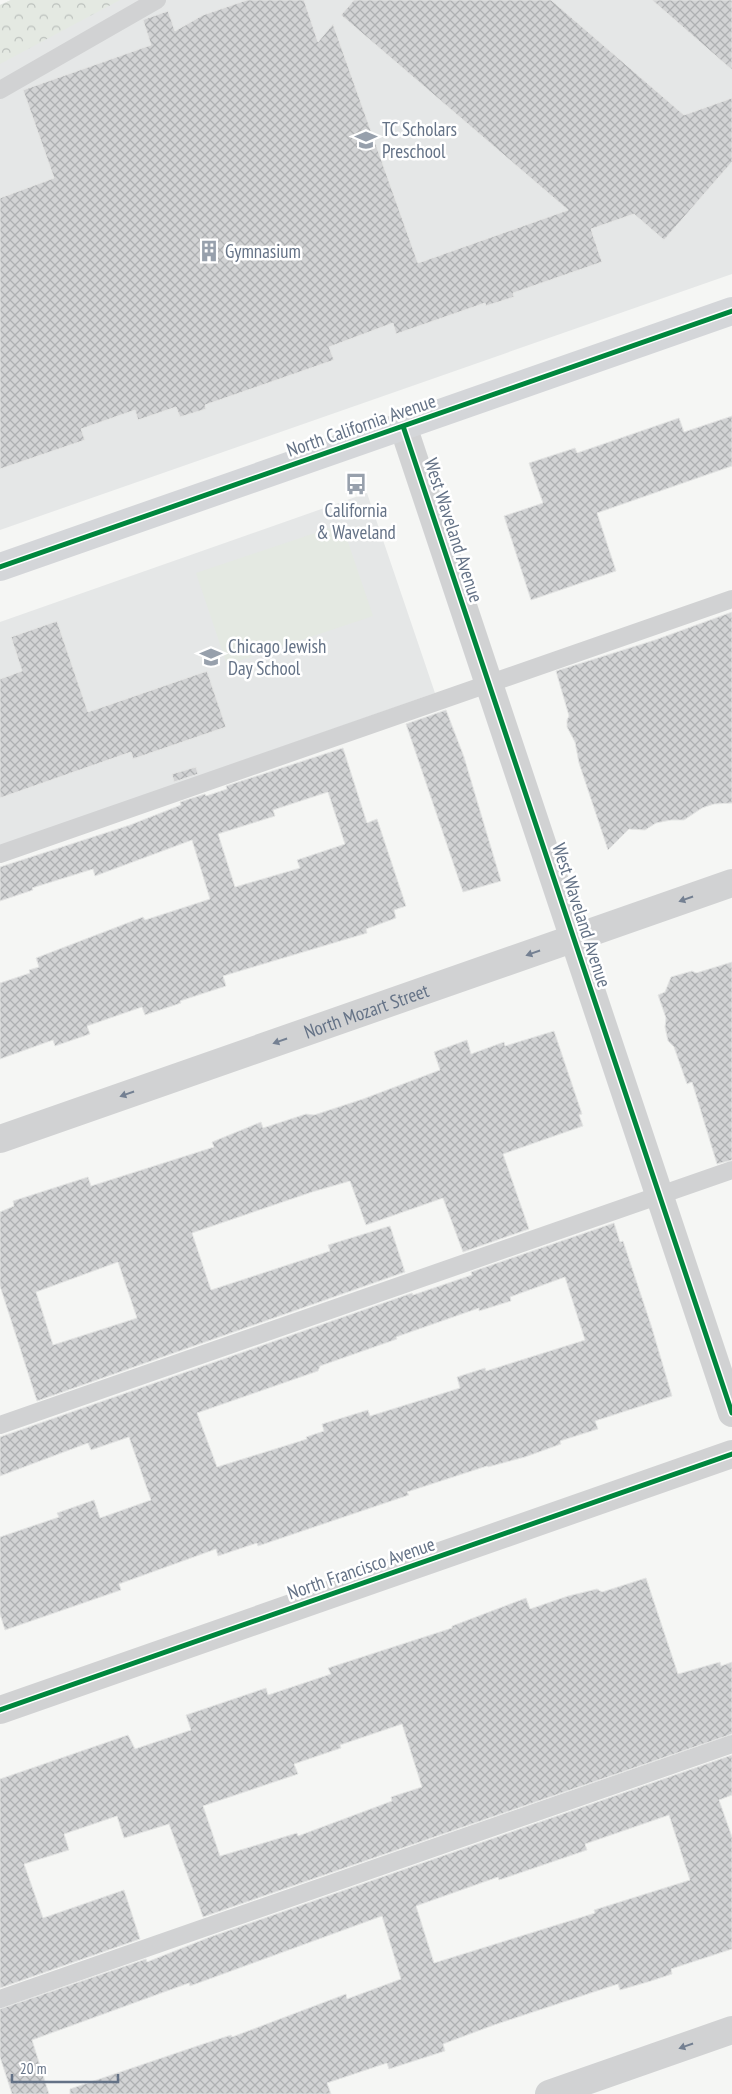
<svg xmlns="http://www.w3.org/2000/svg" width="732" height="2094" viewBox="0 0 732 2094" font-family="'PT Sans Narrow',sans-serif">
	<defs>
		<pattern id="forest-crowns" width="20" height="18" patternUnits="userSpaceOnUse" patternTransform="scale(1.25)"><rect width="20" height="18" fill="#e4e9e2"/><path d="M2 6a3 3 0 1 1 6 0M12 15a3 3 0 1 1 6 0" fill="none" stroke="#bcc1bd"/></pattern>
		<pattern id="building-cross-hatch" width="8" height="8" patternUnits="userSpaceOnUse" patternTransform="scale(1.25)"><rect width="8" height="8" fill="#d2d3d4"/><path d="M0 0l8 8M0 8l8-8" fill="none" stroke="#aeb0b2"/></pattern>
	</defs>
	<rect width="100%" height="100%" fill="#f5f6f4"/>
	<path fill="#e5e7e7" d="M 11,0 L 732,0 L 732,274 L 0,530 L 0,5 Z
		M 367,493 L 435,693 L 0,846 L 0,622 Z"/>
	<path fill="url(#forest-crowns)" d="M 11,0 L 120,0 L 0,64 L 0,5 Z"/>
	<path fill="#e4e9e2" d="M 342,524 L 373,616 L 227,665 L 196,573 Z"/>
	<path fill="url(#building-cross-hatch)" stroke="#e4e5e4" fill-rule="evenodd" d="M 247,0 L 304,0 L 318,42 L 333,24 L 418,263 L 568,210 L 341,15 L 354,0 L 551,0 L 684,115 L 732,98 L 732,162 L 664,240 L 634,214 L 591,229 L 602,262 L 513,293 L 514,297 L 486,306 L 485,303 L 396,334 L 393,323 L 329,347 L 334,360 L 205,405 L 206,409 L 180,417 L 176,407 L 138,420 L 135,410 L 81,429 L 85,440 L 0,469 L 0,198 L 54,178 L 23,90 L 151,45 L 143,20 L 145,19 L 168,11 L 175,31 L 203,15 Z
		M 652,0 L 732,0 L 732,70 Z
		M 732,416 L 732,466 L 597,513 L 616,571 L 531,600 L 504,516 L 543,503 L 529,463 L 575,448 L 577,453 L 679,418 L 684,432 Z
		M 732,612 L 732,803 L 714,804 L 702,808 L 684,820 L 671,820 L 656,823 L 645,830 L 629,829 L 608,850 L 579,763 L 575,742 L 567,727 L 567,720 L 569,716 L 556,671 L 655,640 Z
		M 57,621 L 88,712 L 207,671 L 226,727 L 133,759 L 131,752 L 0,798 L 0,679 L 22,671 L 11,637 Z
		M 446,710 L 464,757 L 501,881 L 463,892 L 406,724 Z
		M 343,748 L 367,823 L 377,819 L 406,906 L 394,910 L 396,918 L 366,929 L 367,933 L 223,976 L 226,986 L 180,1001 L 181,1003 L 145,1015 L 142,1007 L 87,1026 L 90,1034 L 55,1046 L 53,1040 L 0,1059 L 0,983 L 30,973 L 29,970 L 39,967 L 36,958 L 143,917 L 145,920 L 210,899 L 192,840 L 95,876 L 93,869 L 32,888 L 33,890 L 0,901 L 0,867 L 130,825 L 181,805 L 180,802 L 205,794 L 206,796 L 227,789 L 226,786 ZM 328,792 L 345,844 L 297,860 L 300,868 L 235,887 L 218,834 L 275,816 L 273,810 Z
		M 196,767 L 198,774 L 174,782 L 172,774 Z
		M 732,962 L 732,1160 L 717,1164 L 692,1082 L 687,1084 L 674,1047 L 668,1041 L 665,1027 L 666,1018 L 658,995 L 665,992 L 671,977 L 692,971 L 696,973 Z
		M 554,1031 L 582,1114 L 579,1115 L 583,1126 L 503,1154 L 529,1229 L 463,1252 L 443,1198 L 366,1225 L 350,1181 L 312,1192 L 192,1233 L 211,1290 L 330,1251 L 328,1245 L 390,1226 L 405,1272 L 37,1401 L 0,1286 L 0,1212 L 14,1206 L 13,1201 L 88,1177 L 91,1186 L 214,1147 L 212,1142 L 261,1122 L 263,1128 L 306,1114 L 314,1115 L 363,1099 L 440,1070 L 434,1052 L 467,1040 L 471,1054 L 504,1042 L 505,1046 ZM 118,1262 L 137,1318 L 53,1345 L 36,1292 Z
		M 614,1223 L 620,1242 L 623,1241 L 651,1325 L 672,1396 L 595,1421 L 598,1429 L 560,1441 L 561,1444 L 525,1457 L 488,1467 L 487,1466 L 407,1492 L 409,1495 L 258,1546 L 257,1543 L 218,1556 L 216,1549 L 119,1584 L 121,1590 L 5,1630 L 0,1614 L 0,1537 L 59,1517 L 57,1513 L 94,1500 L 100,1518 L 151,1500 L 129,1437 L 91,1450 L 88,1443 L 0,1476 L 0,1437 L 412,1293 L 413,1295 L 469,1276 L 472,1275 L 471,1272 ZM 565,1277 L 585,1340 L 486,1371 L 485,1368 L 457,1377 L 460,1388 L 370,1416 L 368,1410 L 322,1424 L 324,1431 L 306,1437 L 307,1439 L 217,1467 L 197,1413 L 318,1371 L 320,1366 L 397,1339 L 396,1337 L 479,1308 L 479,1311 L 511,1301 L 510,1297 Z
		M 646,1578 L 678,1674 L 720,1662 L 721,1666 L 732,1662 L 732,1734 L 203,1917 L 169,1824 L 124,1838 L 117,1816 L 64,1834 L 69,1850 L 24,1864 L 43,1918 L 124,1890 L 140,1939 L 0,1988 L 0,1779 L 128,1735 L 135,1749 L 191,1730 L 186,1715 L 266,1688 L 268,1695 L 331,1674 L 328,1668 L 452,1628 L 452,1626 L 526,1598 L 530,1609 L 568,1596 L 597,1589 L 602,1592 ZM 402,1724 L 422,1787 L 391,1797 L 392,1801 L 298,1836 L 297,1833 L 220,1856 L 203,1806 L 298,1774 L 294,1764 L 341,1748 L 340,1745 Z
		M 732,1755 L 732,1795 L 719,1800 L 732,1837 L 732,1949 L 671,1969 L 672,1974 L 651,1981 L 620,1990 L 618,1984 L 494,2025 L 443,2044 L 445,2051 L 389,2069 L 387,2063 L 327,2083 L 331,2094 L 70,2094 L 70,2089 L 203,2044 L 231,2035 L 232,2037 L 346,1994 L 347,1999 L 401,1979 L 382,1916 L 190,1986 L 189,1983 L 32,2040 L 49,2094 L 12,2094 L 0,2057 L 0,2009 L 146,1959 L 147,1962 L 210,1937 ZM 669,1815 L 690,1880 L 594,1910 L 595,1913 L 434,1963 L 416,1906 L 498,1877 L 499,1880 L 587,1850 L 585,1844 Z"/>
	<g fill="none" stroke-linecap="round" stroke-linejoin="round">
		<path stroke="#d1d2d3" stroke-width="18" d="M 0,90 L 157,0
			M 0,854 L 732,599
			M 0,1425 L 732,1170
			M 0,1999 L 732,1744"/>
		<g stroke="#d1d2d3" stroke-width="28">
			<path d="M 403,426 L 732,1413"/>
			<path id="s1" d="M 0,1139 L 732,883"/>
			<path d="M 0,1710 L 732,1454"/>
			<path d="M 549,2094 L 732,2030"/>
		</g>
		<path stroke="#d4d6d9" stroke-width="28" d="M 0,567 L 732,311"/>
		<g stroke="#fff" stroke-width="8">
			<path id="cycleway" d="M 403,426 L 732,1413
				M 0,567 L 732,311
				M 0,1710 L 732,1454"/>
		</g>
		<use href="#cycleway" stroke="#00873e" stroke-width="5"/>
	</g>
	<defs><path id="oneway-solid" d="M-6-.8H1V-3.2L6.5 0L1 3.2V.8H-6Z" transform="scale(1.25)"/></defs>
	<g fill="#748092">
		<use href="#oneway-solid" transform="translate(686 899) rotate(161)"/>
		<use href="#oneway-solid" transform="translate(533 953) rotate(161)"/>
		<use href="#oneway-solid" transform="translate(280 1041) rotate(161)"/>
		<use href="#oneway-solid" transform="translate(127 1094) rotate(161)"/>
		<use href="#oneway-solid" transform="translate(686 2046) rotate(161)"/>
	</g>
	<defs>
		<g id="school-bare" transform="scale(1.725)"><path d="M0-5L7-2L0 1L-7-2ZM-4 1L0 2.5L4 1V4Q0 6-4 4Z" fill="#97a0ac" stroke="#fff" stroke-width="2.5" paint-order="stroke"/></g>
		<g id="building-bare" transform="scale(1.725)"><path d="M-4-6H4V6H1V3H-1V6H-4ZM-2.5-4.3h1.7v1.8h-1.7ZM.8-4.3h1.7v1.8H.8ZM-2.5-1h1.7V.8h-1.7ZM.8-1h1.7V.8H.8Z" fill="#97a0ac" stroke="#fff" stroke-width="2.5" paint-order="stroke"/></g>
		<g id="bus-bare" transform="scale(1.725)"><path d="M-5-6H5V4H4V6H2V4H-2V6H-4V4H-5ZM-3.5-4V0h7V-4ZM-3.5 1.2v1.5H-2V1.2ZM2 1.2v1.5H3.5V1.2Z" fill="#97a0ac" stroke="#fff" stroke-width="2.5" paint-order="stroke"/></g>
	</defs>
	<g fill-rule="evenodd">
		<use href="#school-bare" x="366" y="140"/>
		<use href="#building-bare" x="209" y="251"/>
		<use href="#bus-bare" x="356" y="484"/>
		<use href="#school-bare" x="211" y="657"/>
	</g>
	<g text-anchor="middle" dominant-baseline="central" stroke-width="5" stroke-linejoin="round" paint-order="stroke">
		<g font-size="19" fill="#647286" stroke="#fff" text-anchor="start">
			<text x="382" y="129">TC Scholars<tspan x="382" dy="22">Preschool</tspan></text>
			<text x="225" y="251">Gymnasium</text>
			<text x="356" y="510" text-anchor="middle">California<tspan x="356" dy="22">&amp; Waveland</tspan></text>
			<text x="228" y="646">Chicago Jewish<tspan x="228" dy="22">Day School</tspan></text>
		</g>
		<g font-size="19" fill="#647286" stroke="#fff">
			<text transform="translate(361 425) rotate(-19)">North California Avenue</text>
			<text transform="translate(454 530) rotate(72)">West Waveland Avenue</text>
			<text transform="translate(582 915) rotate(72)">West Waveland Avenue</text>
			<text stroke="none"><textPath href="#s1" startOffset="388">North Mozart Street</textPath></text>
			<text transform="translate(361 1568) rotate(-19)">North Francisco Avenue</text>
		</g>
	</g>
	<path d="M12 2074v8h106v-8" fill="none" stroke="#647286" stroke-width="2.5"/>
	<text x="20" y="2074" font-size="15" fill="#647286" stroke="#ffffff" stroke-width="4" paint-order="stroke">20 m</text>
</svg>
